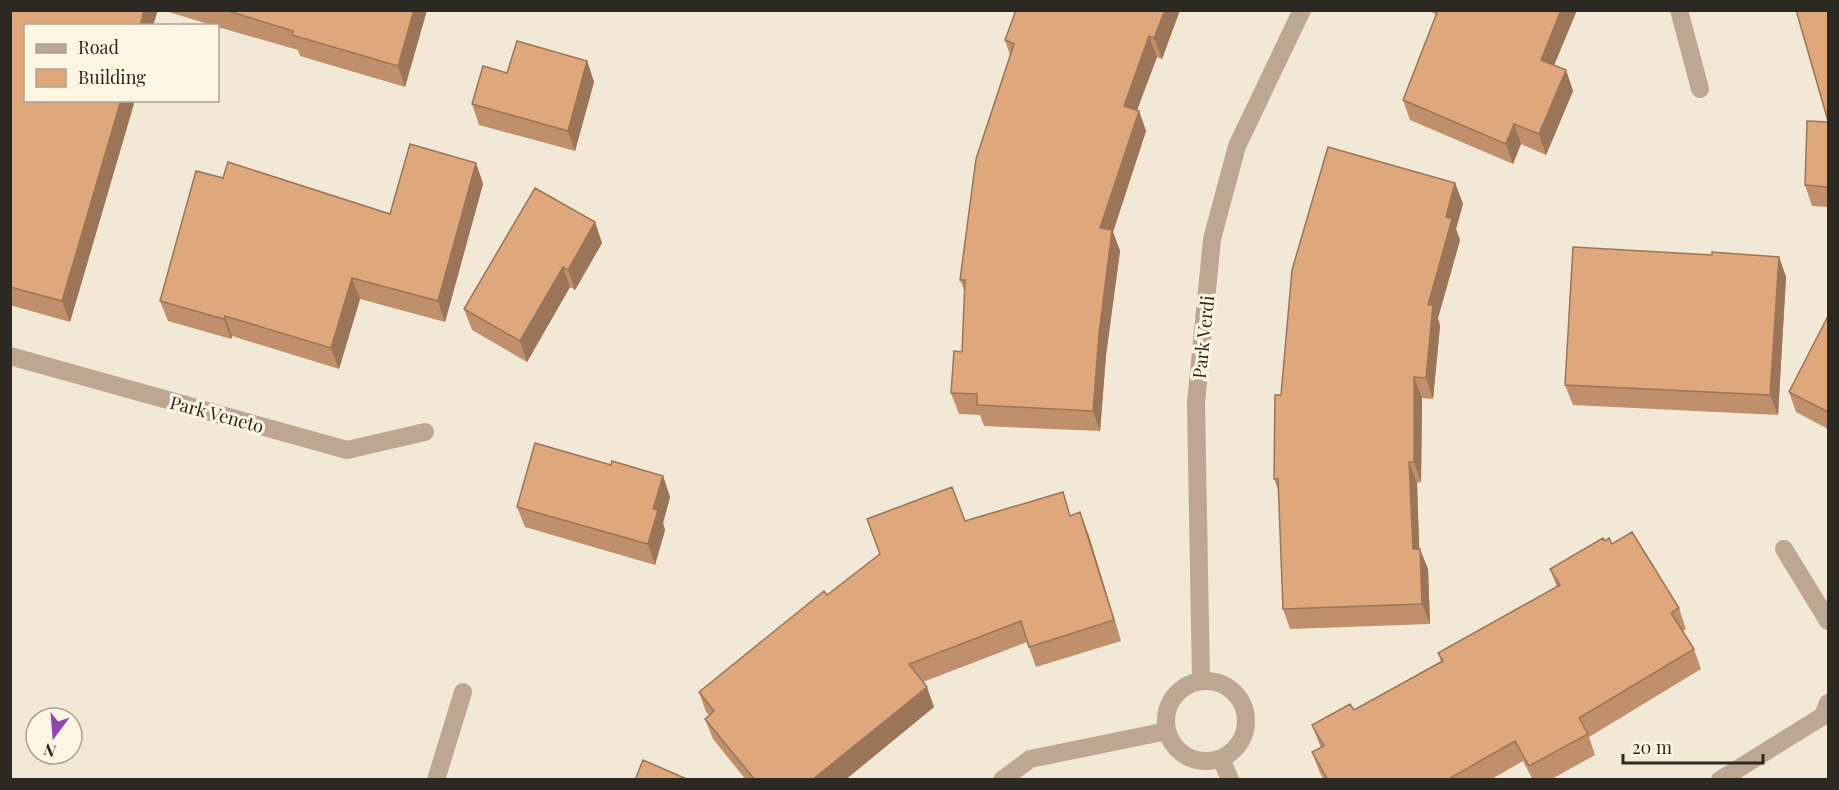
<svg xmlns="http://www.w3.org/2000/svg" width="1839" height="790" viewBox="0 0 1839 790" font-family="'Playfair Display',serif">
	<rect width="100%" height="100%" fill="#f1e8d5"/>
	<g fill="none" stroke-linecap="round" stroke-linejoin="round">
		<path stroke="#bda792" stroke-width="18" d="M 436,780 L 463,692"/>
		<path stroke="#bda792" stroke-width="18" d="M 1679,10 L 1700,89
			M 10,356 L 347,450 L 425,432
			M 1784,549 L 1828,621
			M 1201,681 L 1196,403 L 1212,239 L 1237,146 L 1302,10
			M1166 721a40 40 0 1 1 80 0a40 40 0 1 1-80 0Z
			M 1221,758 L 1230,780
			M 1002,780 L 1030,759 L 1167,731
			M 1720,780 L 1823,716 L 1828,703"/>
	</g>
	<path fill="#bf906b" d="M 10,10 L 26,100 L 135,100 L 70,322 L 10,305 Z
		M 163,10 L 427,10 L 405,87 L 300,56 L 298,50 L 218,27 L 218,26 L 214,26 Z
		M 1016,10 L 1180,10 L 1162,59 L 1157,57 L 1137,110 L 1139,111 L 1146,131 L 1113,232 L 1120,251 L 1106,355 L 1100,431 L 984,426 L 980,415 L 959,414 L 951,393 L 962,352 L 965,292 L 960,280 L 1010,55 L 1005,40 Z
		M 1429,10 L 1577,10 L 1554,65 L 1566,70 L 1573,91 L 1546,155 L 1521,144 L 1513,164 L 1410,120 L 1403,100 L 1436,15 Z
		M 587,61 L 594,82 L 575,151 L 479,125 L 472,104 L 507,73 Z
		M 1828,122 L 1828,207 L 1812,206 L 1805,185 Z
		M 476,163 L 483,184 L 445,322 L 360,299 L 339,369 L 232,336 L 231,339 L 168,321 L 160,301 L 223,178 L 390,214 Z
		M 1455,183 L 1463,204 L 1456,229 L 1460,240 L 1438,318 L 1440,326 L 1433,399 L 1422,398 L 1421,482 L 1417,483 L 1419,549 L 1428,569 L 1430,624 L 1290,629 L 1283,609 L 1279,492 L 1274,479 L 1281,395 Z
		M 595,222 L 602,243 L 575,290 L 570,287 L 527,362 L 472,330 L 464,309 Z
		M 1712,255 L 1779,257 L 1786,277 L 1778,415 L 1573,405 L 1565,385 Z
		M 1828,316 L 1828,429 L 1796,412 L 1789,392 Z
		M 611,465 L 663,476 L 670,497 L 663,523 L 665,530 L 655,565 L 525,527 L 517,507 Z
		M 1071,515 L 1088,533 L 1121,641 L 1036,667 L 1027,642 L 923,682 L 934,707 L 845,780 L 746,780 L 713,739 L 705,719 L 709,715 L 706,712 L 699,692 L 827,595 L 880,554 L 965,521 Z
		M 1605,541 L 1612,544 L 1679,608 L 1686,629 L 1683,631 L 1694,649 L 1701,669 L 1589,737 L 1595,755 L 1550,780 L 1533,780 L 1523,761 L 1490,780 L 1324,780 L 1320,773 L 1312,752 L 1321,748 L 1312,725 L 1354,710 L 1441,661 L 1438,653 L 1557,587 L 1550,569 Z"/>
	<path fill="#9b7557" d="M 144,10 L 158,10 L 153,26 L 140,26 Z
		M 414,10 L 427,10 L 405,87 L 398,66 Z
		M 1165,10 L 1180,10 L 1162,59 L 1154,38 Z
		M 1561,10 L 1577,10 L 1548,80 L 1541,60 Z
		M 1149,36 L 1157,57 L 1131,126 L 1124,106 Z
		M 587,61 L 594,82 L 575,151 L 568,131 Z
		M 1566,70 L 1573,91 L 1546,155 L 1539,134 Z
		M 121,100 L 135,100 L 70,322 L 62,301 Z
		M 1139,111 L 1146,131 L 1113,232 L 1120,251 L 1106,355 L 1100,431 L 1093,411 L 1100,228 Z
		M 1514,124 L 1521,144 L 1513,164 L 1506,144 Z
		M 476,163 L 483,184 L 445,322 L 438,301 Z
		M 1455,183 L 1463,204 L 1456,229 L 1460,240 L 1438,318 L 1440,326 L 1433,399 L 1426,378 L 1428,305 L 1446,217 Z
		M 595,222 L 602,243 L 575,290 L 568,270 Z
		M 1779,257 L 1786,277 L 1778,415 L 1770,395 Z
		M 563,267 L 570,287 L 527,362 L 520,341 Z
		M 352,278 L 360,299 L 339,369 L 331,348 Z
		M 225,316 L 232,336 L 231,339 L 224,319 Z
		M 1414,377 L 1422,398 L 1421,482 L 1414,462 Z
		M 1409,462 L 1417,483 L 1420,570 L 1413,549 Z
		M 663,476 L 670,497 L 663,523 L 665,530 L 655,565 L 648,544 L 653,509 Z
		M 1080,512 L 1088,533 L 1121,641 L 1114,620 Z
		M 1420,549 L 1428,569 L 1430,624 L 1422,604 Z
		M 927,687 L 934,707 L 845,780 L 812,780 Z"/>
	<path fill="#dea77c" stroke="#9b7557" stroke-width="1.5" d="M 10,10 L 144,10 L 140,26 L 26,26 L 26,100 L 121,100 L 62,301 L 10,287 Z
		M 225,10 L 414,10 L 398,66 L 292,35 L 293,31 Z
		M 1016,10 L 1165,10 L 1154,38 L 1149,36 L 1124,106 L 1139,111 L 1100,228 L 1112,230 L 1099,334 L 1093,411 L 977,405 L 977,394 L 951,393 L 954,351 L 962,352 L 965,280 L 960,280 L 976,159 L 1014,44 L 1005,40 Z
		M 1438,10 L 1561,10 L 1541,60 L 1566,70 L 1539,134 L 1514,124 L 1506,144 L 1403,100 Z
		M 1796,10 L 1828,10 L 1828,121 Z
		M 517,41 L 587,61 L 568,131 L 472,104 L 483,66 L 507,73 Z
		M 1807,121 L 1828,122 L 1828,187 L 1805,185 Z
		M 410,144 L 476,163 L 438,301 L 352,278 L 331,348 L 225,316 L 224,319 L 160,301 L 196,171 L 223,178 L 228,162 L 390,214 Z
		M 1328,147 L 1455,183 L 1446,217 L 1452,219 L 1428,305 L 1433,305 L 1426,378 L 1414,377 L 1414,462 L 1409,462 L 1413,549 L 1420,549 L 1422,604 L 1283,609 L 1278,479 L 1274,479 L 1275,395 L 1281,395 L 1292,270 Z
		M 535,188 L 595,222 L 568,270 L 563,267 L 520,341 L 464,309 Z
		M 1573,247 L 1712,255 L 1712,252 L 1779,257 L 1770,395 L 1565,385 Z
		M 1828,316 L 1828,412 L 1789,392 Z
		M 535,443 L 611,465 L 612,461 L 663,476 L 653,509 L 658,510 L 648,544 L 517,507 Z
		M 952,487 L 965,521 L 1063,492 L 1070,516 L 1080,512 L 1114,620 L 1029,647 L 1021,621 L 909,664 L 927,687 L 812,780 L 755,780 L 705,719 L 714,711 L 699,692 L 824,591 L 827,595 L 880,554 L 867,519 Z
		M 1632,532 L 1679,608 L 1671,613 L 1694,649 L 1579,718 L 1588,734 L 1529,766 L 1515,741 L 1447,780 L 1328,780 L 1312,752 L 1324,746 L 1312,725 L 1350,704 L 1354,710 L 1443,661 L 1438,653 L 1560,585 L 1550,569 L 1603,538 L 1605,541 L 1609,538 L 1612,544 Z
		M 643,760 L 689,780 L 635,780 Z"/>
	<g text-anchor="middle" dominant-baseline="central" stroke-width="6" stroke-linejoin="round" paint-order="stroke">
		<g font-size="18" fill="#2c2922" stroke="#fef5e3">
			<text transform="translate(1203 337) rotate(-84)">Park Verdi</text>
			<text transform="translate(217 414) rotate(15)">Park Veneto</text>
		</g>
	</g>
	<rect width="1839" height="790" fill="none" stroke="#2c2922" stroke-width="24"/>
	<rect x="24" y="24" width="195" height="78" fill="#fef5e3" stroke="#aaa396" stroke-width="1.5"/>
	<rect x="36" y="44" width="30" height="9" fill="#bda792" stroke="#aaa396" stroke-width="1.5"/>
	<text x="78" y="54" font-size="18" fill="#2c2922">Road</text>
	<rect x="36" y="69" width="30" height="18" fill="#dea77c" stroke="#aaa396" stroke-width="1.5"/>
	<text x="78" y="84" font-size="18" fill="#2c2922">Building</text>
	<g transform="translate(54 736) rotate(196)"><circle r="28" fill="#fef5e3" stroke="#aaa396" stroke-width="1.5"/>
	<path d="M0-4.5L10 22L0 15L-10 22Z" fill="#9344b4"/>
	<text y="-9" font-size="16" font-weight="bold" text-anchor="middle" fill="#2c2922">N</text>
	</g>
	<path d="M1623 754v9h140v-9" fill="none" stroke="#2c2922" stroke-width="3"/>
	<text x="1632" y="754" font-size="18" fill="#2c2922" stroke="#fef5e3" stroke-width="4.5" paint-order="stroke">20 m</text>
</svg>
